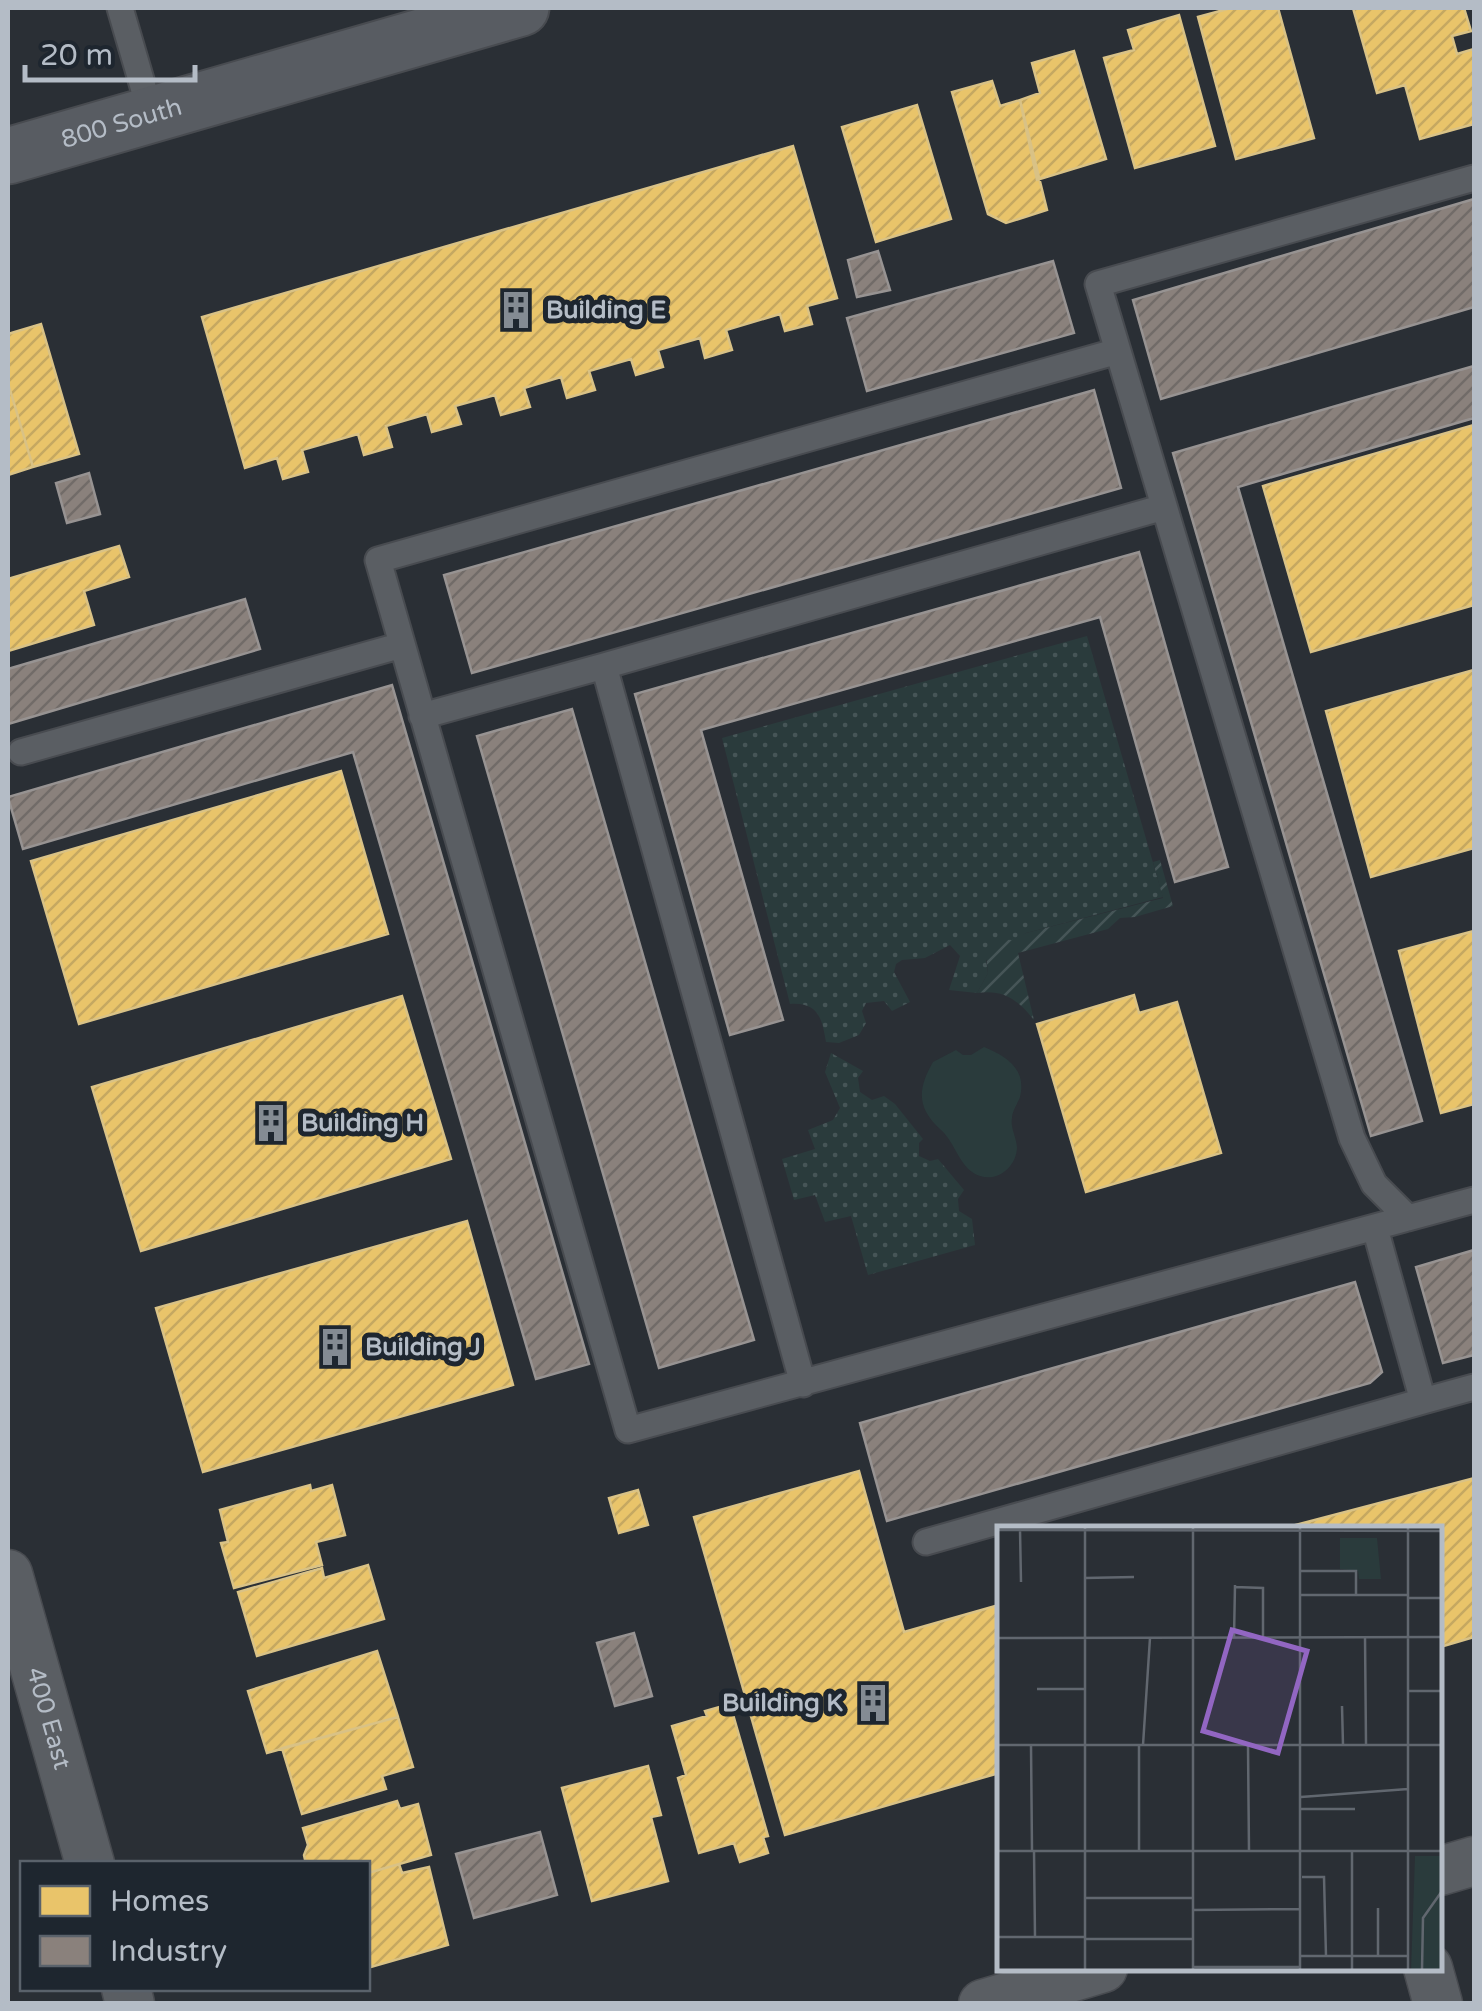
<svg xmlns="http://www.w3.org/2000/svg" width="1482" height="2011" viewBox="0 0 1482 2011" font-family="'Varela Round',sans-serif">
	<defs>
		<pattern id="grass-dots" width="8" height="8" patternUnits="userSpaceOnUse" patternTransform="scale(2.5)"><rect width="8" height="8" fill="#2a3b3c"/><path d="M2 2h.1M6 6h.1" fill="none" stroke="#465557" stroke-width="1.8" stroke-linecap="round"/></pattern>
		<pattern id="garden-furrows" width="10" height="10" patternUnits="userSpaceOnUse" patternTransform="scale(2.5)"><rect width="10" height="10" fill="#2a3b3c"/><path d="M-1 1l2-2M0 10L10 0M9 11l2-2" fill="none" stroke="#465557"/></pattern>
		<pattern id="homes-hatch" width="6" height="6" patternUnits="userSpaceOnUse" patternTransform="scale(2.5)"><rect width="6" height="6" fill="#e9c46a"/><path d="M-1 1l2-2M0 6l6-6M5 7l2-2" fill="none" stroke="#c5a861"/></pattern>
		<pattern id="industry-hatch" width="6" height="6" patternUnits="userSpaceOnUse" patternTransform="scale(2.5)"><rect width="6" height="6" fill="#8a817c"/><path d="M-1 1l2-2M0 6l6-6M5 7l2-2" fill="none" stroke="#716b68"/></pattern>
	</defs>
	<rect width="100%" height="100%" fill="#2a2f35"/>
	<path fill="url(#grass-dots)" d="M 1087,636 L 1163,897 L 1026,933 L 986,960 L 988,973 L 977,993 L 949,990 L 960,956 L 950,945 L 925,958 L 902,960 L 896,964 L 894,972 L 910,1002 L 892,1011 L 884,1001 L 866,1003 L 862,1011 L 866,1023 L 859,1035 L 839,1043 L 826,1042 C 822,1018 818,1002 790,1004 L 722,738 Z
		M 831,1053 L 863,1071 L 858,1078 L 860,1092 L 872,1100 L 884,1096 L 895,1104 L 923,1139 L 919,1143 L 919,1156 L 930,1161 L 938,1159 L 964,1190 L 958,1199 L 959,1211 L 972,1219 L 975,1245 L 868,1275 L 851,1216 L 825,1222 L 815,1195 L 794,1200 L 782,1159 L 815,1149 L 808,1130 L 833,1120 L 840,1108 L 825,1072 Z"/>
	<path fill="#2a3b3c" d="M 984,1047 C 1006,1056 1027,1069 1020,1097 C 1018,1103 1012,1111 1012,1118 C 1010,1128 1017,1138 1017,1148 C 1016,1167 998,1182 980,1176 C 959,1169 956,1143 941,1130 C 917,1108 917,1090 933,1062 L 956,1050 L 963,1055 L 971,1055 Z"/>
	<path fill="url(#garden-furrows)" d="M 1160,860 L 1173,906 L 1135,917 L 1120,918 L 1108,929 L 1018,953 L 1034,1020 C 1018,1000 1004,989 977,993 L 988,973 L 986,954 L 995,939 L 1012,940 L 1026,933 L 1163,898 L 1153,862 Z"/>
	<path fill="url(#homes-hatch)" stroke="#d9c286" stroke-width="2.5" d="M 1231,8 L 1278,8 L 1314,138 L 1236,159 L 1198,17 Z
		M 1353,8 L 1464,8 L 1471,31 L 1452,36 L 1457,54 L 1474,49 L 1474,124 L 1420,139 L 1405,85 L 1377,93 Z
		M 1179,15 L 1215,146 L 1135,168 L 1104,58 L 1134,50 L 1128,30 Z
		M 1074,51 L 1106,159 L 1037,180 L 1020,100 L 1040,93 L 1032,63 Z
		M 992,81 L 1000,106 L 1020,100 L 1047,210 L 1006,223 L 988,214 L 952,92 Z
		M 917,105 L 951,219 L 876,242 L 842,127 Z
		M 793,146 L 837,298 L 807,306 L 812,324 L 785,331 L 780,314 L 726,330 L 732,350 L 705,358 L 700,338 L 658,350 L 663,367 L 636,375 L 631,359 L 589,371 L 595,390 L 567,398 L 561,377 L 524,388 L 530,407 L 501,415 L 495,395 L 455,406 L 461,424 L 432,432 L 427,414 L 386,426 L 392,447 L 364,455 L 358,434 L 302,450 L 308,472 L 283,479 L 277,458 L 245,468 L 202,317 Z
		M 41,324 L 79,454 L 33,467 L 8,383 L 8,334 Z
		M 8,383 L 33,467 L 8,475 Z
		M 1474,425 L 1474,605 L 1311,652 L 1263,486 Z
		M 119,546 L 129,577 L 84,591 L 94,625 L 8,651 L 8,579 Z
		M 1474,670 L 1474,848 L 1371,877 L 1326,711 Z
		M 341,771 L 388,934 L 79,1024 L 31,861 Z
		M 1474,931 L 1474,1104 L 1441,1113 L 1399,951 Z
		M 1134,995 L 1139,1013 L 1177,1002 L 1221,1153 L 1086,1192 L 1037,1024 Z
		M 402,996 L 451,1159 L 141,1251 L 92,1087 Z
		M 467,1221 L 513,1385 L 203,1472 L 156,1308 Z
		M 859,1471 L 904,1632 L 999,1605 L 999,1773 L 785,1835 L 694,1517 Z
		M 1474,1478 L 1474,1637 L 1440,1647 L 1440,1528 L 1284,1528 Z
		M 310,1485 L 311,1491 L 332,1485 L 345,1535 L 316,1542 L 322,1565 L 234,1588 L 221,1543 L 228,1542 L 220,1510 Z
		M 638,1490 L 648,1525 L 619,1533 L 609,1498 Z
		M 368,1565 L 384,1619 L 257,1656 L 238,1592 L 322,1568 L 324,1578 Z
		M 377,1651 L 398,1717 L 267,1753 L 248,1691 Z
		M 730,1704 L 768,1836 L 763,1837 L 768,1853 L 740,1862 L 734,1843 L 699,1853 L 678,1778 L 686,1775 L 672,1726 L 707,1716 L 705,1711 Z
		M 398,1717 L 413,1767 L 382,1776 L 386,1789 L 302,1814 L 282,1748 Z
		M 648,1766 L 661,1815 L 651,1817 L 668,1881 L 592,1901 L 562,1788 Z
		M 397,1801 L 400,1809 L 418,1804 L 431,1855 L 368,1873 L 368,1864 L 306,1864 L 304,1855 L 308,1845 L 303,1828 Z
		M 399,1864 L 402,1873 L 429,1867 L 448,1945 L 371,1967 L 368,1956 L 368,1873 Z"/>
	<path fill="url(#industry-hatch)" stroke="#979392" stroke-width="2.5" d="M 1474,199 L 1474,307 L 1161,399 L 1133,300 Z
		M 878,251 L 890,290 L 857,297 L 848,260 Z
		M 1053,261 L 1074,333 L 867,391 L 847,318 Z
		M 1474,366 L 1474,418 L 1238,487 L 1422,1121 L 1371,1136 L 1173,453 Z
		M 1094,390 L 1121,488 L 472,673 L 444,575 Z
		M 89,473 L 100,514 L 67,523 L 56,483 Z
		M 1139,552 L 1228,867 L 1175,882 L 1100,617 L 701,730 L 783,1020 L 730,1035 L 635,694 Z
		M 245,599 L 260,649 L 8,724 L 8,669 Z
		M 392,685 L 589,1364 L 536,1379 L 353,752 L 23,849 L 8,797 Z
		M 572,709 L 754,1340 L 659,1368 L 477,736 Z
		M 1474,1250 L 1474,1355 L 1443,1363 L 1416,1267 Z
		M 1355,1282 L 1382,1372 L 1370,1383 L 887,1521 L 860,1423 Z
		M 634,1633 L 652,1696 L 615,1706 L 597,1643 Z
		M 540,1832 L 557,1895 L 474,1918 L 456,1854 Z"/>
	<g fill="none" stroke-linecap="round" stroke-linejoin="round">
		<g stroke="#484b50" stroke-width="29">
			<path id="lane" d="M 120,8 L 151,114
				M 1474,178 L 1098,284 L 1118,351 L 378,560 L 628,1430 L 1474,1200
				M 1118,351 L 1352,1138 L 1374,1184 L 1408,1218
				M 604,666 L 1164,507
				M 422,716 L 604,666 L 803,1384
				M 21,752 L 402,645
				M 1423,1401 L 1474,1387
				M 926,1542 L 1423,1401 L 1375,1228"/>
		</g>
		<g stroke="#484b50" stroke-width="51">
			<g id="street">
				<path id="s1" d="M 8,1574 L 90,1864"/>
				<path d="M 1440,1871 L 1474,1861"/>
				<path d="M 1428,1968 L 1438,2004"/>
				<path d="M 126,1988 L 130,2004"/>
				<path d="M 983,2004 L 1103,1968"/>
			</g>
		</g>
		<g stroke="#484b50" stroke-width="59">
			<g id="secondary">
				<path id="s2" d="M 8,156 L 521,8"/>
			</g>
		</g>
		<use href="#lane" stroke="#5a5e63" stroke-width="25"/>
		<use href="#street" stroke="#5a5e63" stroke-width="48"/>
		<use href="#secondary" stroke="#585c62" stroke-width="55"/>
	</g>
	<defs>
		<g id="building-bare" transform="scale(3)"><path d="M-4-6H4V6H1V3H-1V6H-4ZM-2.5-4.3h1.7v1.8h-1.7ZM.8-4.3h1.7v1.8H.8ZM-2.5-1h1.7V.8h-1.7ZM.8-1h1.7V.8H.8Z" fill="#848b93" stroke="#1e262f" stroke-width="2.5" paint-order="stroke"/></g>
	</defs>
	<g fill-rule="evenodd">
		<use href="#building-bare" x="516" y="310"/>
		<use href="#building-bare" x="271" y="1123"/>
		<use href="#building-bare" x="335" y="1347"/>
		<use href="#building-bare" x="873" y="1703"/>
	</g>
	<g text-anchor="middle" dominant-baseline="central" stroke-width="10" stroke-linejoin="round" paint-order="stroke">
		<g font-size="25" fill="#b4bcc6" stroke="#1e262f">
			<text stroke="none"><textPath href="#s2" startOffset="118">800 South</textPath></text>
			<text stroke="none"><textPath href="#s1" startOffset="150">400 East</textPath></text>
		</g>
		<g font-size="25" font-weight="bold" fill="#b4bcc6" stroke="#1e262f" text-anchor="start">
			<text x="546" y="310">Building E</text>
			<text x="301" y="1123">Building H</text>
			<text x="365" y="1347">Building J</text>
			<text x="843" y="1703" text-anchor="end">Building K</text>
		</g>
	</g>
	<g transform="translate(997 1526)">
		<rect width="445" height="445" fill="#2a2f35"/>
		<path d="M 343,12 L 380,12 L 384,53 L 362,53 L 361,45 L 343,43 ZM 418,330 L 445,330 L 445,444 L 414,444 Z" fill="#2a3b3c"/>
		<path fill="none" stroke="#61676f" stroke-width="2.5" d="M 196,1 L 196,444M 303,1 L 303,444M 411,1 L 411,444M 0,4 L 445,5M 23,4 L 24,56M 303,45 L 359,45 L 359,69M 88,52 L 137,51M 238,61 L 266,62 L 266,110M 303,69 L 410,69M 411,72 L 445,72M 237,111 L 238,59M 368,111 L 369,218M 0,112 L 445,111M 40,163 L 87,163M 411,165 L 445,165M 345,180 L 346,219M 0,219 L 445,219M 34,219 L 35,325M 142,219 L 142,326M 146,219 L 153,112M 251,219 L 252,326M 304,271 L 411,263M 304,283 L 358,283M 0,325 L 445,325M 37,325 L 38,411M 355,326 L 355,444M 305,351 L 327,351 L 329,430M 88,372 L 195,372M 381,382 L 381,429M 195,384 L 302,383M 0,411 L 87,411M 89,413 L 196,413M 303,430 L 410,430M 196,441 L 303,441M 88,444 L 88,2M 425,444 L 426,392 L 445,365"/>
		<path fill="#9266c2" fill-opacity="0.15" stroke="#9266c2" stroke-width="5" d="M 235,104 L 310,125 L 281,227 L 206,205 Z"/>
		<rect width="445" height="445" fill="none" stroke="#b4bcc6" stroke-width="5"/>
	</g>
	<rect width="1482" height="2011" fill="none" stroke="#b4bcc6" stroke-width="20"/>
	<rect x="20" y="1861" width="350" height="130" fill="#1e262f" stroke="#5a626b" stroke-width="2.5"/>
	<rect x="40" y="1886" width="50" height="30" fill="#e9c46a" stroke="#5a626b" stroke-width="2.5"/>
	<text x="110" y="1911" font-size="30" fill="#b4bcc6">Homes</text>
	<rect x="40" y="1936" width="50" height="30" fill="#8a817c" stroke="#5a626b" stroke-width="2.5"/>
	<text x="110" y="1961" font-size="30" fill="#b4bcc6">Industry</text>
	<path d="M25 65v15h170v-15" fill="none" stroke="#b4bcc6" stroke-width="5"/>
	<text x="40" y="65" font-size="30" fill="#b4bcc6" stroke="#1e262f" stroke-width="8" paint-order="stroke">20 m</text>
</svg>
